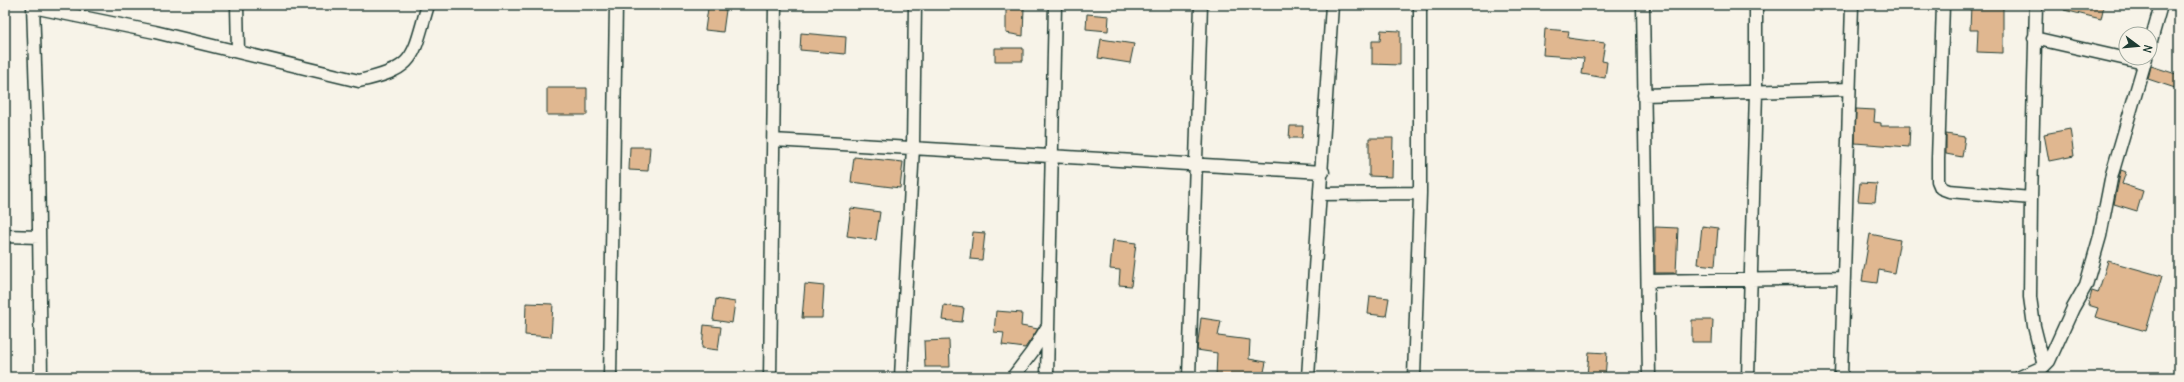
<svg xmlns="http://www.w3.org/2000/svg" width="2184" height="382" viewBox="0 0 2184 382" font-family="Delius,sans-serif">
	<rect width="100%" height="100%" fill="#f7f3e8"/>
	<filter id="ink" filterUnits="userSpaceOnUse"><feTurbulence type="fractalNoise" baseFrequency=".025" numOctaves="2"/><feDisplacementMap in="SourceGraphic" scale="8" xChannelSelector="R" yChannelSelector="G"/><feConvolveMatrix kernelMatrix="1 2 1 2 8 2 1 2 1" color-interpolation-filters="sRGB"/></filter>
	<g filter="url(#ink)">
		<path fill="#e0b790" stroke="#1f3d34" d="M 1971,5 L 2003,5 L 2003,53 L 1977,52 L 1978,30 L 1970,30 Z
			M 2064,5 L 2104,5 L 2101,19 L 2064,10 Z
			M 708,8 L 726,10 L 723,32 L 705,30 Z
			M 1006,8 L 1024,8 L 1023,36 L 1006,33 Z
			M 1087,14 L 1109,16 L 1108,31 L 1086,29 Z
			M 1545,29 L 1569,31 L 1568,38 L 1605,43 L 1602,61 L 1607,62 L 1605,78 L 1582,74 L 1584,58 L 1543,55 Z
			M 1381,30 L 1400,31 L 1400,65 L 1372,64 L 1372,41 L 1380,41 Z
			M 801,33 L 846,37 L 845,54 L 800,50 Z
			M 1101,39 L 1134,44 L 1130,63 L 1098,58 Z
			M 995,48 L 1023,48 L 1023,61 L 995,61 Z
			M 2151,66 L 2179,75 L 2175,88 L 2148,79 Z
			M 547,88 L 587,88 L 587,115 L 547,115 Z
			M 1856,109 L 1875,110 L 1874,122 L 1881,123 L 1881,126 L 1910,126 L 1909,147 L 1855,143 Z
			M 1290,126 L 1303,126 L 1302,138 L 1289,138 Z
			M 2070,129 L 2074,156 L 2049,161 L 2044,134 Z
			M 1946,134 L 1965,137 L 1962,157 L 1946,154 Z
			M 1369,138 L 1393,138 L 1392,177 L 1369,176 Z
			M 630,147 L 650,147 L 648,171 L 629,170 Z
			M 854,157 L 903,162 L 900,188 L 851,182 Z
			M 2121,170 L 2126,172 L 2122,184 L 2143,191 L 2137,211 L 2114,204 Z
			M 1860,183 L 1877,184 L 1875,202 L 1858,201 Z
			M 851,208 L 880,212 L 876,240 L 847,236 Z
			M 1702,226 L 1718,228 L 1715,266 L 1698,264 Z
			M 1655,227 L 1678,228 L 1676,273 L 1655,273 Z
			M 973,232 L 985,233 L 982,260 L 970,259 Z
			M 1870,234 L 1900,240 L 1894,273 L 1879,270 L 1877,283 L 1862,281 Z
			M 1113,240 L 1136,243 L 1131,286 L 1119,285 L 1120,270 L 1110,269 Z
			M 2108,261 L 2162,276 L 2146,331 L 2095,317 L 2098,308 L 2088,305 L 2092,291 L 2098,293 Z
			M 805,284 L 824,286 L 822,318 L 802,318 Z
			M 1370,296 L 1389,298 L 1386,316 L 1368,314 Z
			M 716,299 L 735,302 L 732,323 L 713,320 Z
			M 526,303 L 553,304 L 551,337 L 525,335 Z
			M 944,305 L 964,308 L 962,322 L 942,320 Z
			M 996,311 L 1022,313 L 1021,326 L 1038,329 L 1025,348 L 1002,345 L 1004,333 L 994,332 Z
			M 1201,318 L 1221,321 L 1218,336 L 1250,340 L 1249,359 L 1266,362 L 1263,377 L 1216,377 L 1217,353 L 1197,350 Z
			M 1692,320 L 1713,320 L 1712,342 L 1692,342 Z
			M 704,325 L 721,327 L 718,350 L 702,348 Z
			M 949,340 L 950,367 L 925,367 L 924,341 Z
			M 1589,352 L 1607,353 L 1605,377 L 1587,376 Z"/>
		<g fill="none" stroke-linecap="round" stroke-linejoin="round">
			<g stroke="#1f3d34" stroke-width="15">
				<path id="minor" d="M 33,5 L 38,154 L 41,377
					M 237,5 L 238,52
					M 1643,5 L 1649,377
					M 1943,5 L 1938,159 L 1938,181 L 1941,188 L 1949,191 L 2031,198
					M 2036,5 L 2031,198 L 2030,297 L 2034,326 L 2044,366
					M 33,7 L 155,32 L 359,81 C 417,68 412,58 428,5
					M 2034,38 L 2144,63
					M 2150,44 L 2161,5
					M 1644,95 L 1849,89
					M 773,140 L 1323,172
					M 1321,194 L 1420,193
					M 5,236 L 39,237
					M 1648,281 L 1843,278
					M 610,377 L 616,5
					M 770,377 L 775,5
					M 901,377 L 913,147 L 915,5
					M 1013,377 L 1032,352 L 1048,326
					M 1047,377 L 1055,5
					M 1189,377 L 1201,5
					M 1308,377 L 1332,5
					M 1414,377 L 1420,193 L 1420,5
					M 1748,377 L 1756,92 L 1756,5
					M 1841,377 L 1852,5
					M 2020,377 L 2038,369
					M 2033,377 L 2049,361 L 2073,308 L 2086,285 L 2100,236 L 2112,174 L 2146,58"/>
			</g>
			<use href="#minor" stroke="#f7f3e8" stroke-width="12"/>
		</g>
	</g>
	<rect width="2184" height="382" fill="none" stroke="#f7f3e8" stroke-width="20"/>
	<rect x="10" y="10" width="2164" height="362" fill="none" stroke="#1f3d34" stroke-width="1.5" filter="url(#ink)"/>
	<g transform="translate(2138 46) rotate(106)"><circle r="19" fill="#f7f3e8" stroke="#a1aaa0"/>
	<path d="M0-3L7 15L0 10L-7 15Z" fill="#1f3d34"/>
	<text y="-6" font-size="11" font-weight="bold" text-anchor="middle" fill="#1f3d34">N</text>
	</g>
</svg>
